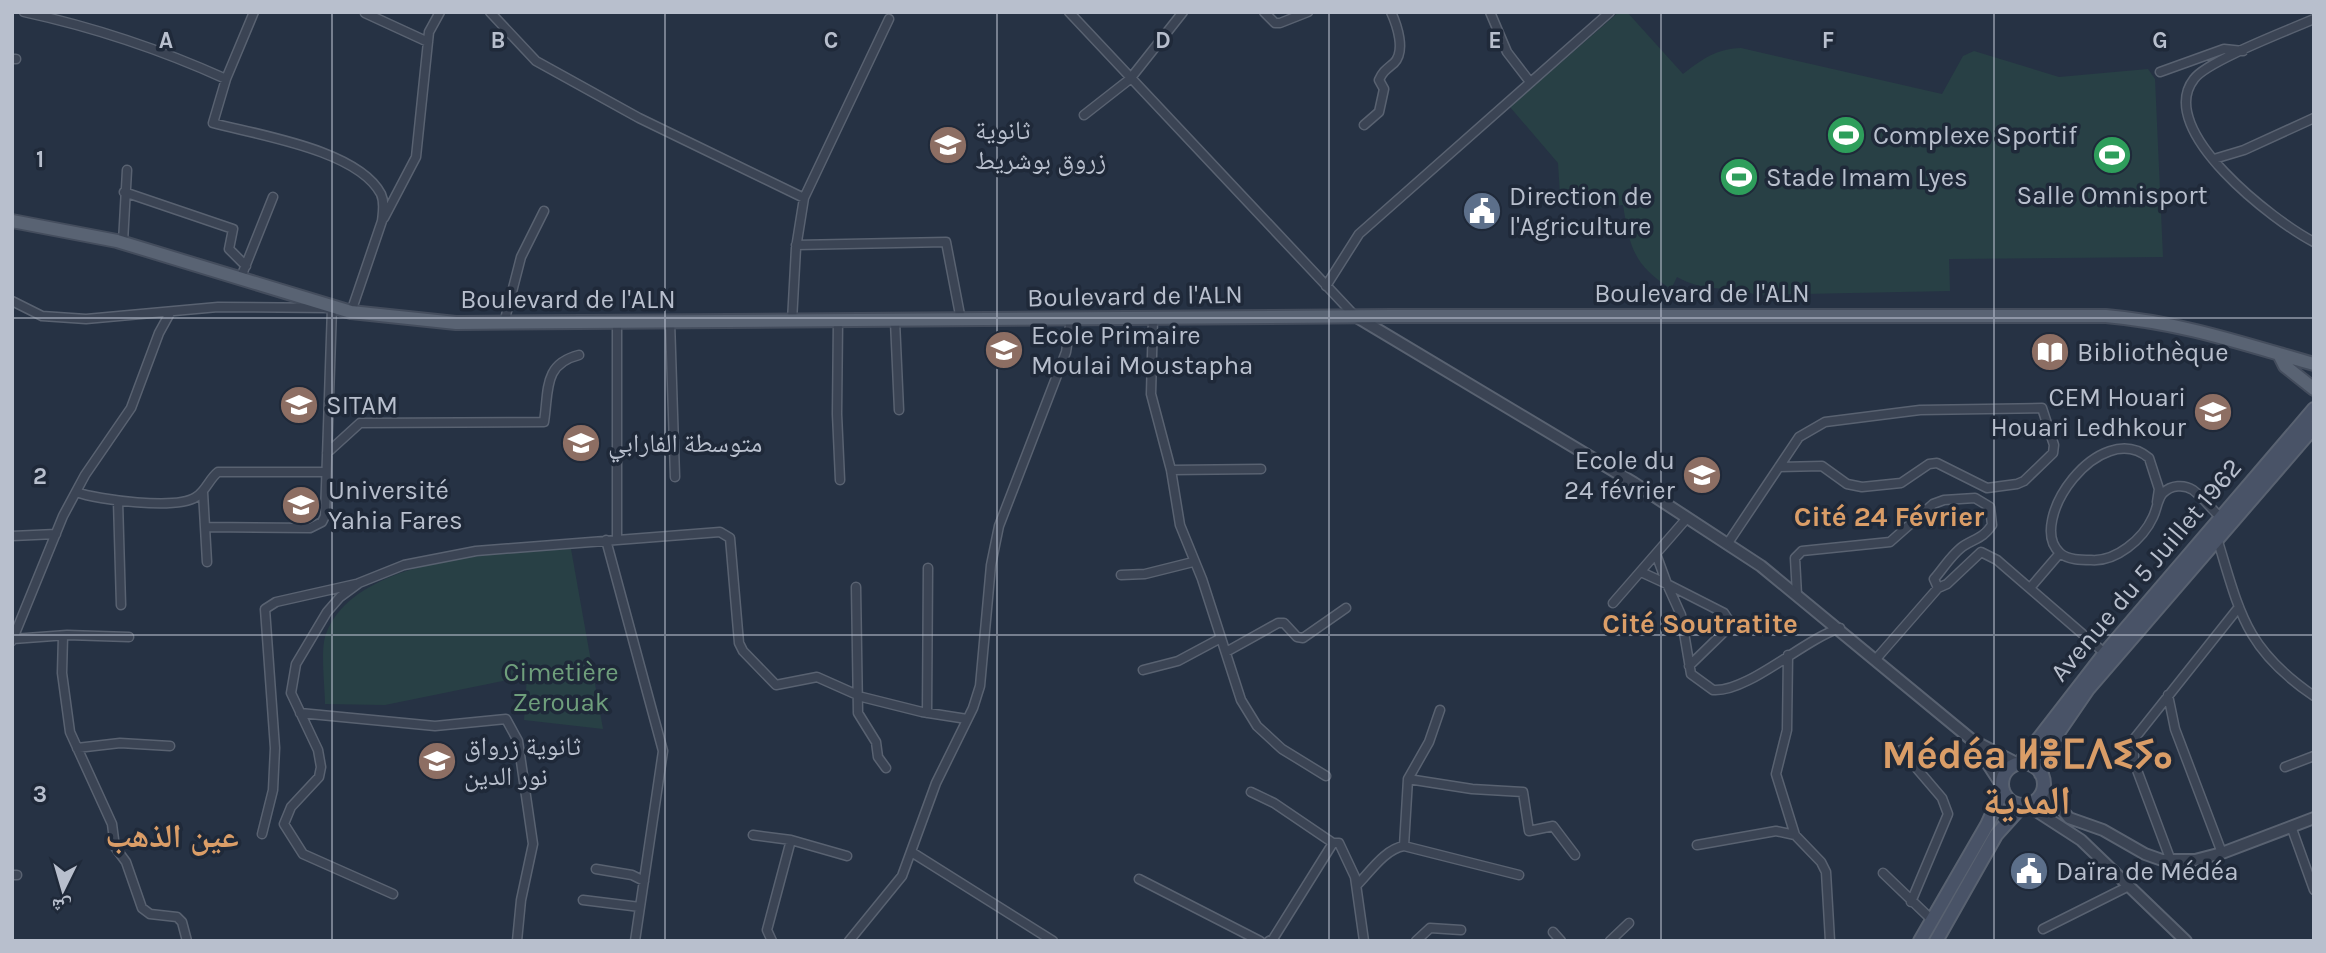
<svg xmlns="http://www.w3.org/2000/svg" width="2326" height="953" viewBox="0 0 2326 953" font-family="Karla,'Noto Naskh Arabic','Noto Sans Tifinagh',sans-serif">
	<rect width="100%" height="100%" fill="#263244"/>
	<path fill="#284045" d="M 1619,12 L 1627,12 L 1683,74 C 1703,59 1715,49 1741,48 L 1942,94 L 1963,56 L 1974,51 L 2059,77 L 2148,69 L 2155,79 L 2163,257 L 1949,259 L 1950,291 L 1757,295 C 1730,286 1703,292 1677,277 L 1671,289 C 1633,264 1630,248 1623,205 L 1599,208 L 1560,195 L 1558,163 L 1510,107 Z
		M 571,549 L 603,729 L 524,720 L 527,676 L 385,705 L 325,704 C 325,687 320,649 326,634 C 355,557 501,552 571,549 Z"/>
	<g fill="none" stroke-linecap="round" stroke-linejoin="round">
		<g stroke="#596271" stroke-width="11">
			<path id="minor" d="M 24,12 C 93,27 162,50 226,79
				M 254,12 L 226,79 L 213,123 C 258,135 358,150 381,194 C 385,203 383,212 382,221 L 351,312
				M 490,12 L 536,61 L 639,118 L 804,198
				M 1069,12 L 1355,316
				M 1264,12 L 1275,23 L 1280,23 L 1308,12
				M 1490,12 L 1507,52 L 1530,82
				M 365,13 L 428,42
				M 2314,19 C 2289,30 2207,61 2194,79 C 2154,130 2275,222 2314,242
				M 12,59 L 16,59
				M 2160,72 L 2224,49 L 2243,51
				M 1084,115 L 1130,79 L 1183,12
				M 1364,125 L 1379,112 L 1384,89 L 1379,80 C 1383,71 1387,69 1394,63 C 1406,51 1397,25 1391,12
				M 2214,159 L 2244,150 L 2314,118
				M 124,192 L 233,229 L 229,249 L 246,266
				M 384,218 L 416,157 L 429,32 L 440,12
				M 123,242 L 127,170
				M 796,245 L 946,242 L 961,320
				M 241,277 L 273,197
				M 1326,286 L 1359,234 L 1610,12
				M 12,301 L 42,316 L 86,319 L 218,307 L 332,308 L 325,516 L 322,522 L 310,528 L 205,527
				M 1153,318 L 1151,394 L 1171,470 L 1180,525 L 1202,579 L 1241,700 L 1257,726 L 1282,749 L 1326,776
				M 670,321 L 675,477
				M 792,321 L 796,248 L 804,198 L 889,19
				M 838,321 L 837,414 L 840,480
				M 895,321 L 899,410
				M 504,323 L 521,257 L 544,211
				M 327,453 L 360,423 L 544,422 C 549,390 543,364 579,355
				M 1171,470 L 1261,469
				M 76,492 C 98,500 177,510 196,497 C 206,491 209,479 218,472 L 326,472
				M 203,492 L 207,562
				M 118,501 L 121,605
				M 2157,502 L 2159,489 L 2149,458 C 2100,417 2025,522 2060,553 C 2068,560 2081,560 2091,560 C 2116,562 2143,539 2153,517 C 2157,509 2157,500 2163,493 C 2171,485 2184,484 2193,490 C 2202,497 2211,508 2219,516
				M 12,536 L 56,534
				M 2217,538 C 2240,613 2245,649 2314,696
				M 617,539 L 617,322
				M 606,540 L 663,751 L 635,941
				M 1728,543 L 1799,437 L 1825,422 L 1920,410 L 2042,408 L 2054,445 L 2053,453 L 2024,481 L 2017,484 L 1987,488 L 1937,463 L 1929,464 L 1901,483 L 1862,487 L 1847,484 L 1822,466 L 1779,467
				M 1641,572 L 1667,584 L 1656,554
				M 1121,575 L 1145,574 L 1193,562
				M 1667,584 L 1681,615 L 1691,674 L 1713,690 C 1747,693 1803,640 1840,628
				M 1667,584 L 1724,613 L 1728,619 L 1724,632 L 1689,666
				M 856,587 L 858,713 L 876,742 L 878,757 L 886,768
				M 2030,588 L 2060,553
				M 1797,595 L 1795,558 L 1802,551 L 1890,542 L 1933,504 L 1944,500 L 1975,498 L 1990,507 L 1992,525 C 1984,537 1977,538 1965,545 C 1953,552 1943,569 1934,579 L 1938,588
				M 1613,603 L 1687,518
				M 63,636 L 62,673 L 70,732 L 112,824 L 115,847 L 126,862 L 142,908 L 150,914 L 177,917 L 182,922 L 187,941
				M 13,639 L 67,635 L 129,637
				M 12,641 L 63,516 L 85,475 L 131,408 L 159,333 L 170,313
				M 1226,652 L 1278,623 L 1284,623 L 1297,637 L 1303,638 L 1346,608
				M 1788,655 L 1787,730 L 1776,774 L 1795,835
				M 1876,659 L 1938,588 L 1947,584 L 1981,552 L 1997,560 L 2108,656
				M 1143,670 L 1178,661 L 1221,638
				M 2168,695 L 2175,729 L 2222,853
				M 300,713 L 435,726 L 506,719 L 518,741 L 533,844 L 521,900 L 517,941
				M 927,713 L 928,568
				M 77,748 L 120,743 L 170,746
				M 1901,750 L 1942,798 L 1948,814 L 1911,902
				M 2285,767 L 2314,756
				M 1408,779 L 1472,789 L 1523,792 L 1529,831 L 1553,826 L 1575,855
				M 1251,792 L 1274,803 L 1333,843
				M 2291,826 L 2314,890
				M 262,834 L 273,790 L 275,748 L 265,609 L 276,602 L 356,584
				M 753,835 L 791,840 L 847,856
				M 1697,845 L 1776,831 L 1795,835 L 1821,862 L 1826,872 L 1830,941
				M 1404,846 L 1408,779 L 1429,742 L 1440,710
				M 913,853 L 1053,941
				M 2171,861 L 2134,762 L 2134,739 L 2239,607
				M 596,869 L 632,875 L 644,881
				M 1883,873 L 1932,920
				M 12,875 L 17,875
				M 1139,879 L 1260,941
				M 1357,885 C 1370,872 1385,849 1404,846 L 1519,875
				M 393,894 L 303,854 L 284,824 L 291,807 L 319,777 L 321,767 L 318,750 L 291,693 L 296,664 L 327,612 L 340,597 L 359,583 L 404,565 L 476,551 L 720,532 L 730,538 L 739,643 L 743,651 L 776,685 L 817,677 L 862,697 L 922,712 L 967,719
				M 583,900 L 640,907
				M 2043,929 L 2129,886
				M 1553,932 L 1561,941
				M 772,941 L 767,930 L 791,840
				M 849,941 L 902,876 L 936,783 L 973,708 L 980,686 L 991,565 L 999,526 L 1066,352 L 1071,319
				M 1269,941 L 1273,939 L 1333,843 L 1339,843 L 1355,877 L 1364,941
				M 1416,941 L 1430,928 L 1461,930
				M 1610,941 L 1629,923"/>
		</g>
		<g stroke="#596271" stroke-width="14">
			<path id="tertiary" d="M 1355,316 L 1634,483 L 1761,566 L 1972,740 L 2018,764
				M 1974,743 L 2002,786
				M 2044,789 L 2069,818 L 2103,830 L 2145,854 L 2162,860 L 2195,860 L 2222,853 L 2314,818
				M 2027,805 L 2081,840 L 2186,941"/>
		</g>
		<g stroke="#596271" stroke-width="16">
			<path id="secondary" d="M2002 784a21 21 0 1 1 42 0a21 21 0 1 1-42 0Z
				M 2019,764 L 2105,653 L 2314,409
				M 2041,774 L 2051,743 L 2088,689 L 2314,427
				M 1920,941 L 1987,825 L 2003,790
				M 1936,941 L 1996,835 L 2023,805"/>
		</g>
		<g stroke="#444d5d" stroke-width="16">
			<path id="primary" d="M 12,221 L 117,241 L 351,312 L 456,323 L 1391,316 L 2106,316 C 2183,323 2240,343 2314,364
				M 2279,354 L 2285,366 L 2314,389"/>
		</g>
		<use href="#minor" stroke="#3b4454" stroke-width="8"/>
		<use href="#tertiary" stroke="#3b4454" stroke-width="10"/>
		<use href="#secondary" stroke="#495367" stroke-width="12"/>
		<use href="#primary" stroke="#596373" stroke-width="12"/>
	</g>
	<path fill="none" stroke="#b8bfcd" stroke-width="2" stroke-opacity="0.55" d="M 332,12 L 332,941M 665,12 L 665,941M 997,12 L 997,941M 1329,12 L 1329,941M 1661,12 L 1661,941M 1994,12 L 1994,941M 12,318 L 2314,318M 12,635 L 2314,635"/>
	<defs>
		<g id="stadium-disc" transform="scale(2.0125)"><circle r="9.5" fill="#2e9e5b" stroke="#1f2939"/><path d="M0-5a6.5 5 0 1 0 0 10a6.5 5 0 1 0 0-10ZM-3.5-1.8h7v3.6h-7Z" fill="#fff"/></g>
		<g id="school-disc" transform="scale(2.0125)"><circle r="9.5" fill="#8d6e63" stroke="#1f2939"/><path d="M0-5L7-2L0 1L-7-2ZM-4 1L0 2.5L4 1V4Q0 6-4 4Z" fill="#fff"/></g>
		<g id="civic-disc" transform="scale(2.0125)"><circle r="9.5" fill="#5c6f8a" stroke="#1f2939"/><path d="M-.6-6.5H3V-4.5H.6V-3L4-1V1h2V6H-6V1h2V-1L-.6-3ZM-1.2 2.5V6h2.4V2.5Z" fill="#fff"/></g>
		<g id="library-disc" transform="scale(2.0125)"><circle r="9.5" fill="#8d6e63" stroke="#1f2939"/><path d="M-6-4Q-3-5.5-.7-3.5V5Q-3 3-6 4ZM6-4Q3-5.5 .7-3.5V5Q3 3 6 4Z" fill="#fff"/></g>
		<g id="university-disc" transform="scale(2.0125)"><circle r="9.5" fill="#8d6e63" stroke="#1f2939"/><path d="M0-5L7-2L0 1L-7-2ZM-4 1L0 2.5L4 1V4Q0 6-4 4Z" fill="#fff"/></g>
	</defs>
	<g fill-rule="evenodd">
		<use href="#stadium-disc" x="1846" y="135"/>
		<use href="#school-disc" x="948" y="145"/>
		<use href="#stadium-disc" x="2112" y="155"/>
		<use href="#stadium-disc" x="1739" y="177"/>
		<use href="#civic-disc" x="1482" y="211"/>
		<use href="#school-disc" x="1004" y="350"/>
		<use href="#library-disc" x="2050" y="352"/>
		<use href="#university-disc" x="299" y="405"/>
		<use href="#school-disc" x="2213" y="412"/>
		<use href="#school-disc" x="581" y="443"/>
		<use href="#school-disc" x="1702" y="475"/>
		<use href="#university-disc" x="301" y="505"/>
		<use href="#school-disc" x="437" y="761"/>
		<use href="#civic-disc" x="2029" y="871"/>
	</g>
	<g text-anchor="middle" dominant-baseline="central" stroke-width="7" stroke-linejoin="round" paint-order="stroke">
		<g font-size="26" fill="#b8bfcd" stroke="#1f2939" text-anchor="start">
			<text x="975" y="130">ثانوية<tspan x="975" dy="30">زروق بوشريط</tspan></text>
			<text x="1873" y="135">Complexe Sportif</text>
			<text x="1766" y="177">Stade Imam Lyes</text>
			<text x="2112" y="195" text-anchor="middle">Salle Omnisport</text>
			<text x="1509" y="196">Direction de<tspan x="1509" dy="30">l'Agriculture</tspan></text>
			<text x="1031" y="335">Ecole Primaire<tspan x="1031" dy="30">Moulai Moustapha</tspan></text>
			<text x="2077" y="352">Bibliothèque</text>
			<text x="2186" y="397" text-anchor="end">CEM Houari<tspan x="2186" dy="30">Houari Ledhkour</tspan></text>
			<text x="326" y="405">SITAM</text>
			<text x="608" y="443">متوسطة الفارابي</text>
			<text x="1675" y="460" text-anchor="end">Ecole du<tspan x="1675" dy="30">24 février</tspan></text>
			<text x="328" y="490">Université<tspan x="328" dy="30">Yahia Fares</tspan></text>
			<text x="464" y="746">ثانوية زرواق<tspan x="464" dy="30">نور الدين</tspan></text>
			<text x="2056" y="871">Daïra de Médéa</text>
		</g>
		<g font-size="26" fill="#b8bfcd" stroke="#1f2939">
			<text x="1702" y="293">Boulevard de l'ALN</text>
			<text transform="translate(1135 296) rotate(-1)">Boulevard de l'ALN</text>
			<text x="568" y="299">Boulevard de l'ALN</text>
			<text transform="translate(2146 570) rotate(-50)">Avenue du 5 Juillet 1962</text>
		</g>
		<g font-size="26" fill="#6f9f7c" stroke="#1f2939">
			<text x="561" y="672">Cimetière<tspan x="561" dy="30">Zerouak</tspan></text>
		</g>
		<g font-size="28" font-weight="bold" fill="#da9d67" stroke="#1f2939">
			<text x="1889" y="516">Cité 24 Février</text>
			<text x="1700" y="623">Cité Soutratite</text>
		</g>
		<g font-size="33" font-weight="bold" fill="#da9d67" stroke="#1f2939">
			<text x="172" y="836">عين الذهب</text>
		</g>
		<g font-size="40" font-weight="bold" fill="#da9d67" stroke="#1f2939">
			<text x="2027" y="754">Médéa ⵍⴻⵎⴷⵉⵢⴰ<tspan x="2027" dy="46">المدية</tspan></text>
		</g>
	</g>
	<g font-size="23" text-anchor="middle" font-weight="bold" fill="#b8bfcd" stroke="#1f2939" stroke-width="7" stroke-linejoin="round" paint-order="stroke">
		<text x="166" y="48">A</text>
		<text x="498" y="48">B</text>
		<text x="831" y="48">C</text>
		<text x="1163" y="48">D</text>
		<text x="1495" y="48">E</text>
		<text x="1828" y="48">F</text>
		<text x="2160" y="48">G</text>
		<text x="40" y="167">1</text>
		<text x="40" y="484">2</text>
		<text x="40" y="802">3</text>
	</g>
	<rect width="2326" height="953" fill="none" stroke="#b8bfcd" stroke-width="28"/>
	<g transform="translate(63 890) rotate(185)" stroke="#1f2939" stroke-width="5" paint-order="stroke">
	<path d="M0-5L12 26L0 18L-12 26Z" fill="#b8bfcd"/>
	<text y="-10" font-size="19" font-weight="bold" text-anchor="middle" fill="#b8bfcd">ش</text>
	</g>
</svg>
